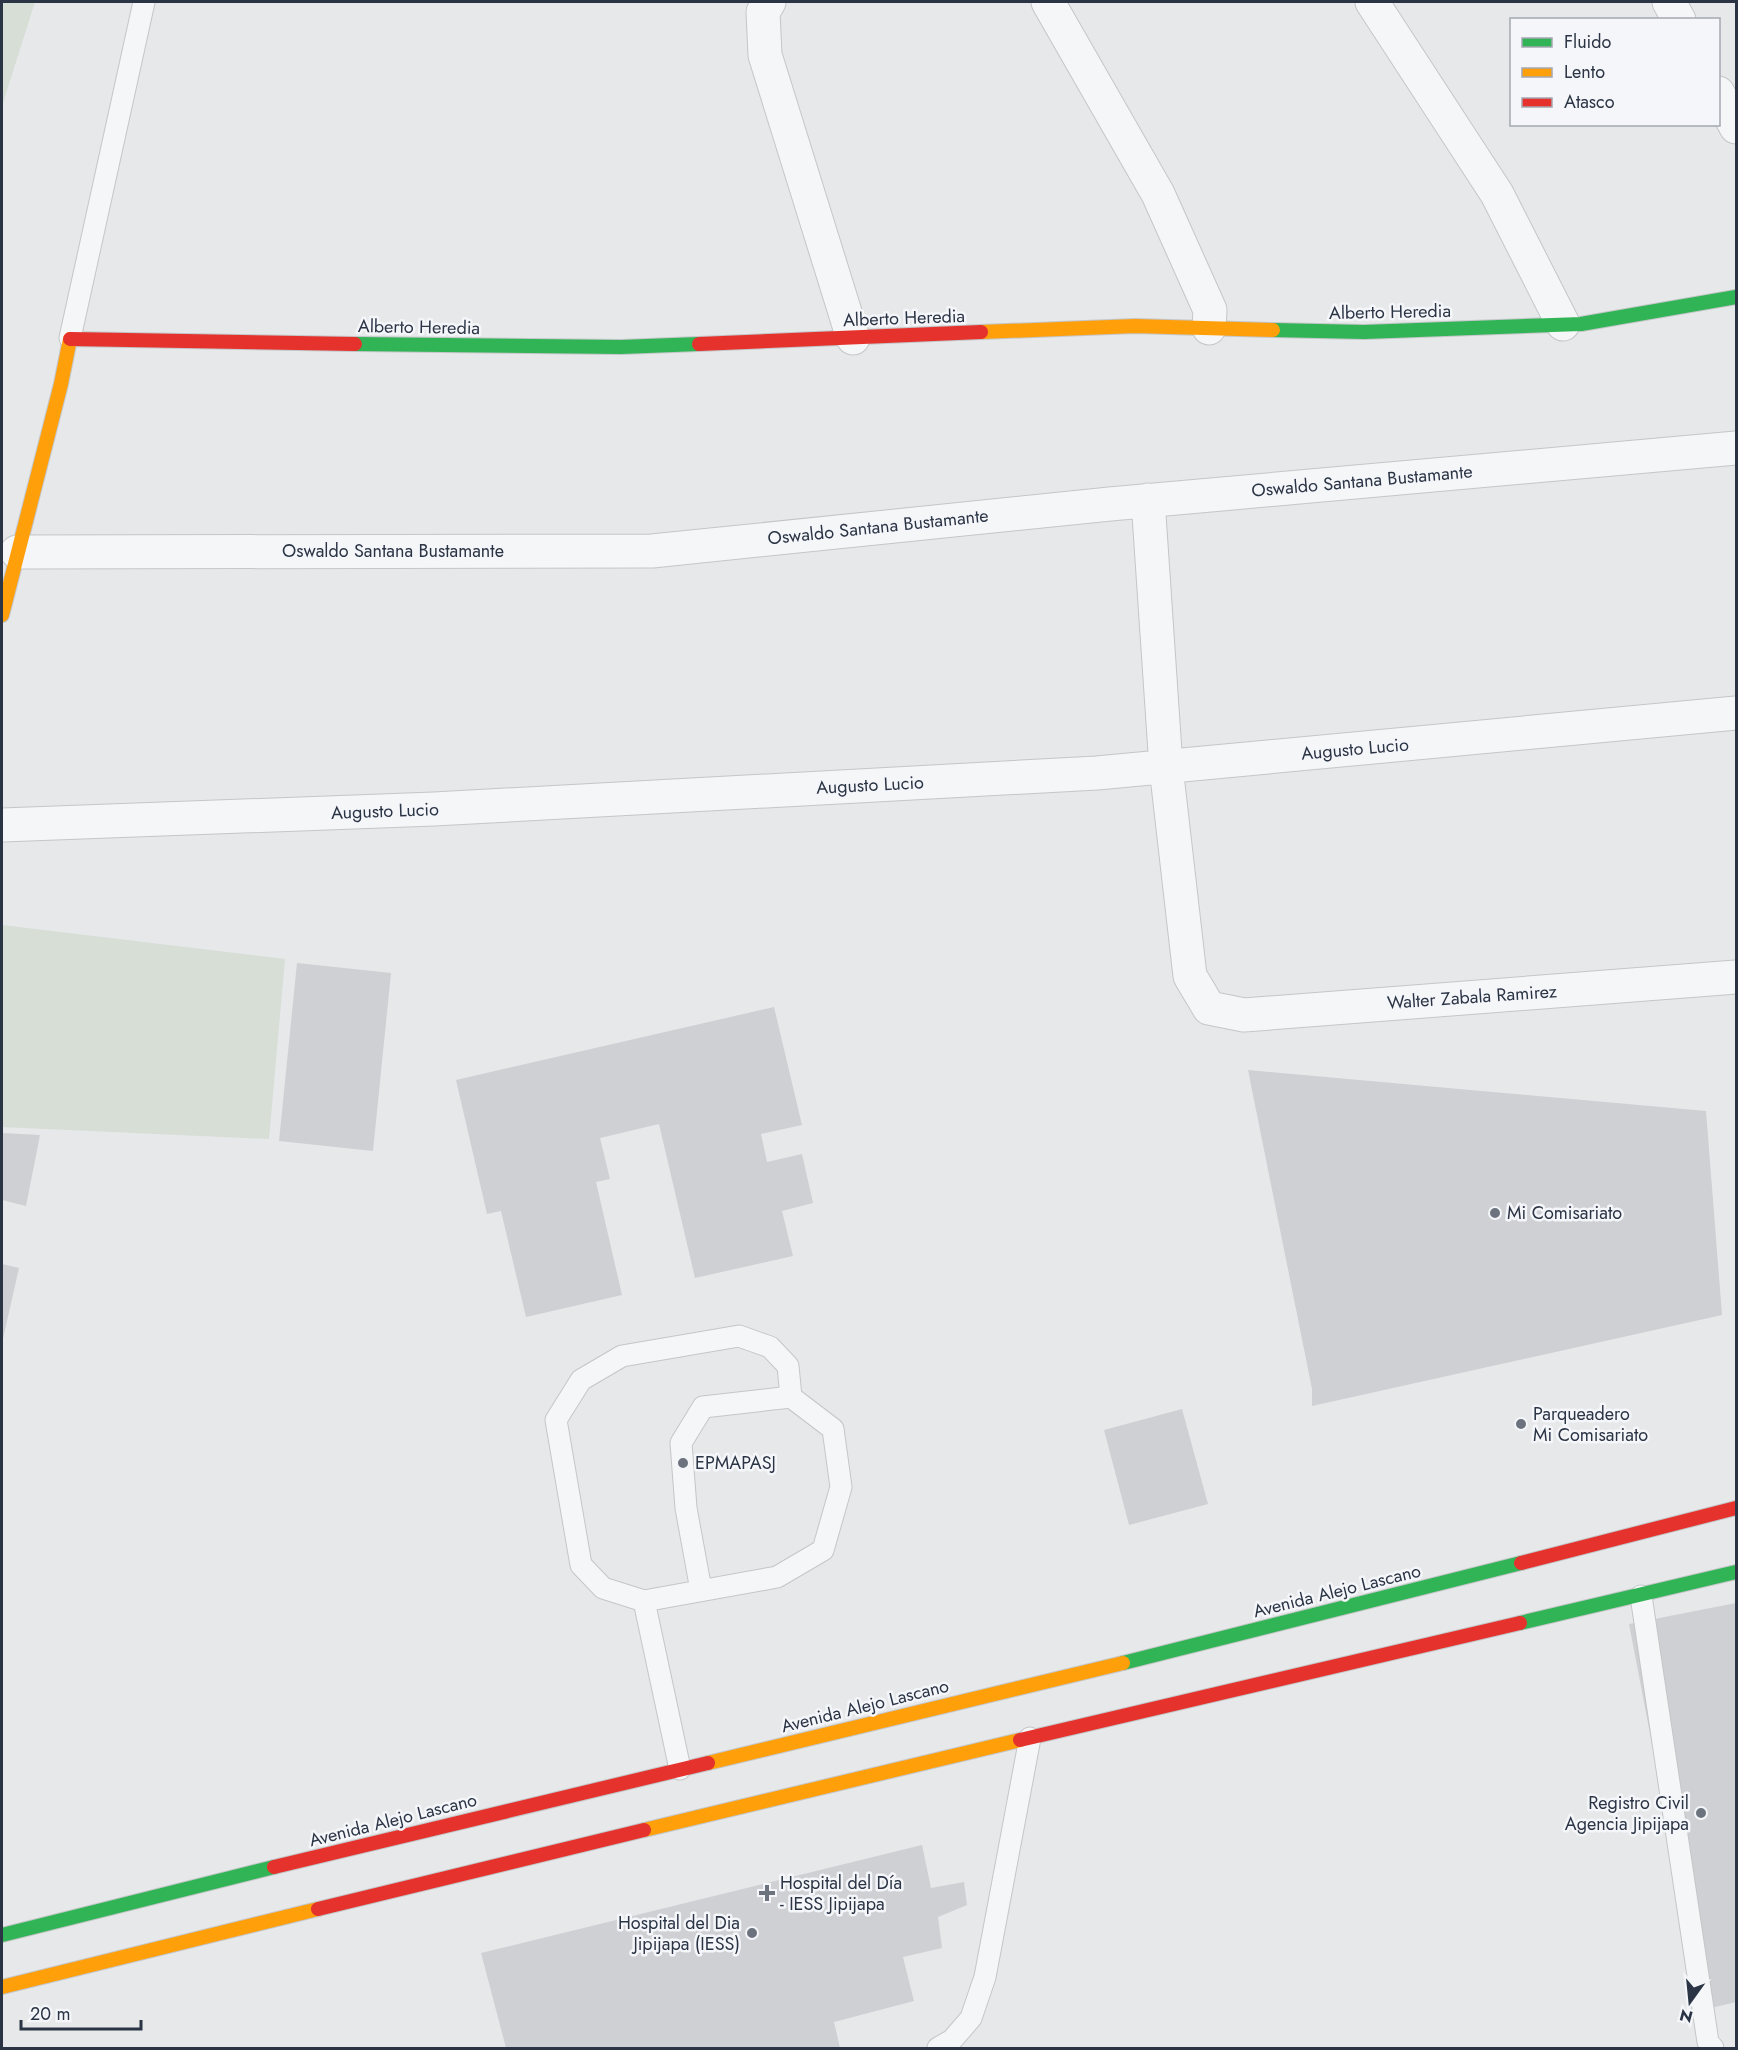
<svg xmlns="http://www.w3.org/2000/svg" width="1738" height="2050" viewBox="0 0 1738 2050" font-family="Jost,sans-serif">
	<rect width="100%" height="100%" fill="#e6e8ea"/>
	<path fill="#d6ded6" d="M 2,2 L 35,2 L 2,106 Z
		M 2,925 L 285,959 L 269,1139 L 2,1127 Z"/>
	<path fill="#ced0d3" d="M 297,963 L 391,973 L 373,1151 L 279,1141 Z
		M 774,1007 L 802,1125 L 761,1134 L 767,1162 L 802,1154 L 813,1203 L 782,1211 L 793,1256 L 695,1278 L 659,1124 L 600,1138 L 610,1179 L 596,1182 L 622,1295 L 526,1317 L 501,1211 L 487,1214 L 456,1080 Z
		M 1248,1070 L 1706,1111 L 1722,1315 L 1312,1406 L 1312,1389 Z
		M 2,1133 L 40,1135 L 26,1206 L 2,1200 Z
		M 2,1264 L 19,1268 L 2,1343 Z
		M 1182,1409 L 1208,1504 L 1129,1525 L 1104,1430 Z
		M 1736,1603 L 1736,2002 L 1703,2010 L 1629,1624 Z
		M 922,1845 L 931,1888 L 964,1882 L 967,1905 L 938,1917 L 942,1948 L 903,1957 L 914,2001 L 834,2022 L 840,2048 L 506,2048 L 481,1953 Z"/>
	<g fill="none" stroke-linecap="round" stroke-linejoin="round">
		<g stroke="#c4c6c8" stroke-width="23">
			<path id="lane" d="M 70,338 L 144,2
				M 701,1590 L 686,1508 L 681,1443 L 703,1407 L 791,1397 L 833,1429 L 841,1487 L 823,1550 L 777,1577 L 644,1601 L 603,1588 L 581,1565 L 556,1420 L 581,1380 L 622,1356 L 739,1336 L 770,1347 L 788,1366 L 791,1397
				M 1641,1596 L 1708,2042 L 1713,2048
				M 644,1601 L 680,1769
				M 938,2048 L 952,2040 L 971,2018 L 985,1977 L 1030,1738"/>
		</g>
		<g stroke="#c4c6c8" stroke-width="35">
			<path id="street" d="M 769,2 L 763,12 L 765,55 L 853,338
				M 1048,2 L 1158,194 L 1210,310 L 1209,328
				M 1372,2 L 1497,194 L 1563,324
				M 1669,2 L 1679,20
				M 1718,93 L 1736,127
				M 1148,500 L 1166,767 L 1190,976 L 1209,1008 L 1244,1015 L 1736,977
				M 17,552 L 652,551 L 1110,504 L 1736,448
				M 2,825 L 434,809 L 1097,773 L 1736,713"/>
		</g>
		<g stroke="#c4c6c8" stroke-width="16">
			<path id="fast" d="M 1273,330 L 1364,332 L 1581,324 L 1736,297
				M 355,344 L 621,347 L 699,344
				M 1520,1623 L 1736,1572
				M 1123,1663 L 1521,1563
				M 2,1935 L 274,1867"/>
		</g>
		<g stroke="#c4c6c8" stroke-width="16">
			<path id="slow" d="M 981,332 L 1135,326 L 1273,330
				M 2,615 L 61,384 L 70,339
				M 708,1763 L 1123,1663
				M 644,1830 L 1020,1740
				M 2,1987 L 318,1909"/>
		</g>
		<g stroke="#c4c6c8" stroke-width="16">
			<path id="jam" d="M 70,339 L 355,344
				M 699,344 L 981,332
				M 1521,1563 L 1736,1508
				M 1020,1740 L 1520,1623
				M 274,1867 L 708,1763
				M 318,1909 L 644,1830"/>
		</g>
		<use href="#lane" stroke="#f5f6f7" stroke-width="21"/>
		<use href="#street" stroke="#f5f6f7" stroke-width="33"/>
		<use href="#fast" stroke="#30b455" stroke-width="14"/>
		<use href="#slow" stroke="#ff9f0a" stroke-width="14"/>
		<use href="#jam" stroke="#e5322d" stroke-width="14"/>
	</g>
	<g fill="#6c737f" stroke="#f4f6f9" stroke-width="2">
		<circle cx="1495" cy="1213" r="6"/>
		<circle cx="1521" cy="1424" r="6"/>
		<circle cx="683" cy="1463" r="6"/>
		<circle cx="1701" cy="1813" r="6"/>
		<path d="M764 1884h6v6h6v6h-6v6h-6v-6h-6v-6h6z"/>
		<circle cx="752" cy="1933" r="6"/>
	</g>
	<g text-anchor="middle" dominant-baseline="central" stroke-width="5" stroke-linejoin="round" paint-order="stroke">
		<g font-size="18" fill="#2b3445" stroke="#f4f6f9">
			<text transform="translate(1390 312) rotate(-1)">Alberto Heredia</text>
			<text transform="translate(904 318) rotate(-2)">Alberto Heredia</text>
			<text transform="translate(419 327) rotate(1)">Alberto Heredia</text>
			<text transform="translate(1362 481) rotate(-5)">Oswaldo Santana Bustamante</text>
			<text transform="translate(878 527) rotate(-6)">Oswaldo Santana Bustamante</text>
			<text x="393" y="551">Oswaldo Santana Bustamante</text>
			<text transform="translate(1355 749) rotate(-5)">Augusto Lucio</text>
			<text transform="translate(870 785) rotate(-3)">Augusto Lucio</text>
			<text transform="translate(385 811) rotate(-2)">Augusto Lucio</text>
			<text transform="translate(1472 997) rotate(-4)">Walter Zabala Ramirez</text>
			<text transform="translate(1337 1591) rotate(-14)">Avenida Alejo Lascano</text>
			<text transform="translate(865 1706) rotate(-14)">Avenida Alejo Lascano</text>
			<text transform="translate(393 1820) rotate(-14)">Avenida Alejo Lascano</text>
		</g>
		<g font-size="18" fill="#2b3445" stroke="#f4f6f9" text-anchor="start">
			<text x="1507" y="1213">Mi Comisariato</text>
			<text x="1533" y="1414">Parqueadero<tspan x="1533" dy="21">Mi Comisariato</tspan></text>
			<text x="695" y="1463">EPMAPASJ</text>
			<text x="1689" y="1803" text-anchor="end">Registro Civil<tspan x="1689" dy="21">Agencia Jipijapa</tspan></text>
			<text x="780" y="1883">Hospital del Día<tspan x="780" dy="21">- IESS Jipijapa</tspan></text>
			<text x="740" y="1923" text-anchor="end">Hospital del Dia<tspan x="740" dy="21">Jipijapa (IESS)</tspan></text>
		</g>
	</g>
	<rect width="1738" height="2050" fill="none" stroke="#2b3445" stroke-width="6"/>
	<rect x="1510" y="18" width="210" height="108" fill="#f4f6f9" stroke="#a4a8b1" stroke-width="1.5"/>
	<rect x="1522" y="38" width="30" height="9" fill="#30b455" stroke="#a4a8b1" stroke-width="1.5"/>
	<text x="1564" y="48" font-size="18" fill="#2b3445">Fluido</text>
	<rect x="1522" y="68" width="30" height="9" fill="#ff9f0a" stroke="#a4a8b1" stroke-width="1.5"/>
	<text x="1564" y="78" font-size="18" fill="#2b3445">Lento</text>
	<rect x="1522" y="98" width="30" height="9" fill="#e5322d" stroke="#a4a8b1" stroke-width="1.5"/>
	<text x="1564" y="108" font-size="18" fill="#2b3445">Atasco</text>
	<g transform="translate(1690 2002) rotate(195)" stroke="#f4f6f9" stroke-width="4.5" paint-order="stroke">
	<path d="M0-4.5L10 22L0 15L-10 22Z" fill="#2b3445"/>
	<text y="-9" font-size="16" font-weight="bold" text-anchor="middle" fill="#2b3445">N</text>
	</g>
	<path d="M21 2020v9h120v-9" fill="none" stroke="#2b3445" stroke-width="3"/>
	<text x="30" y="2020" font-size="18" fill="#2b3445" stroke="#f4f6f9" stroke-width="4.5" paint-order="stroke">20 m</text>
</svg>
